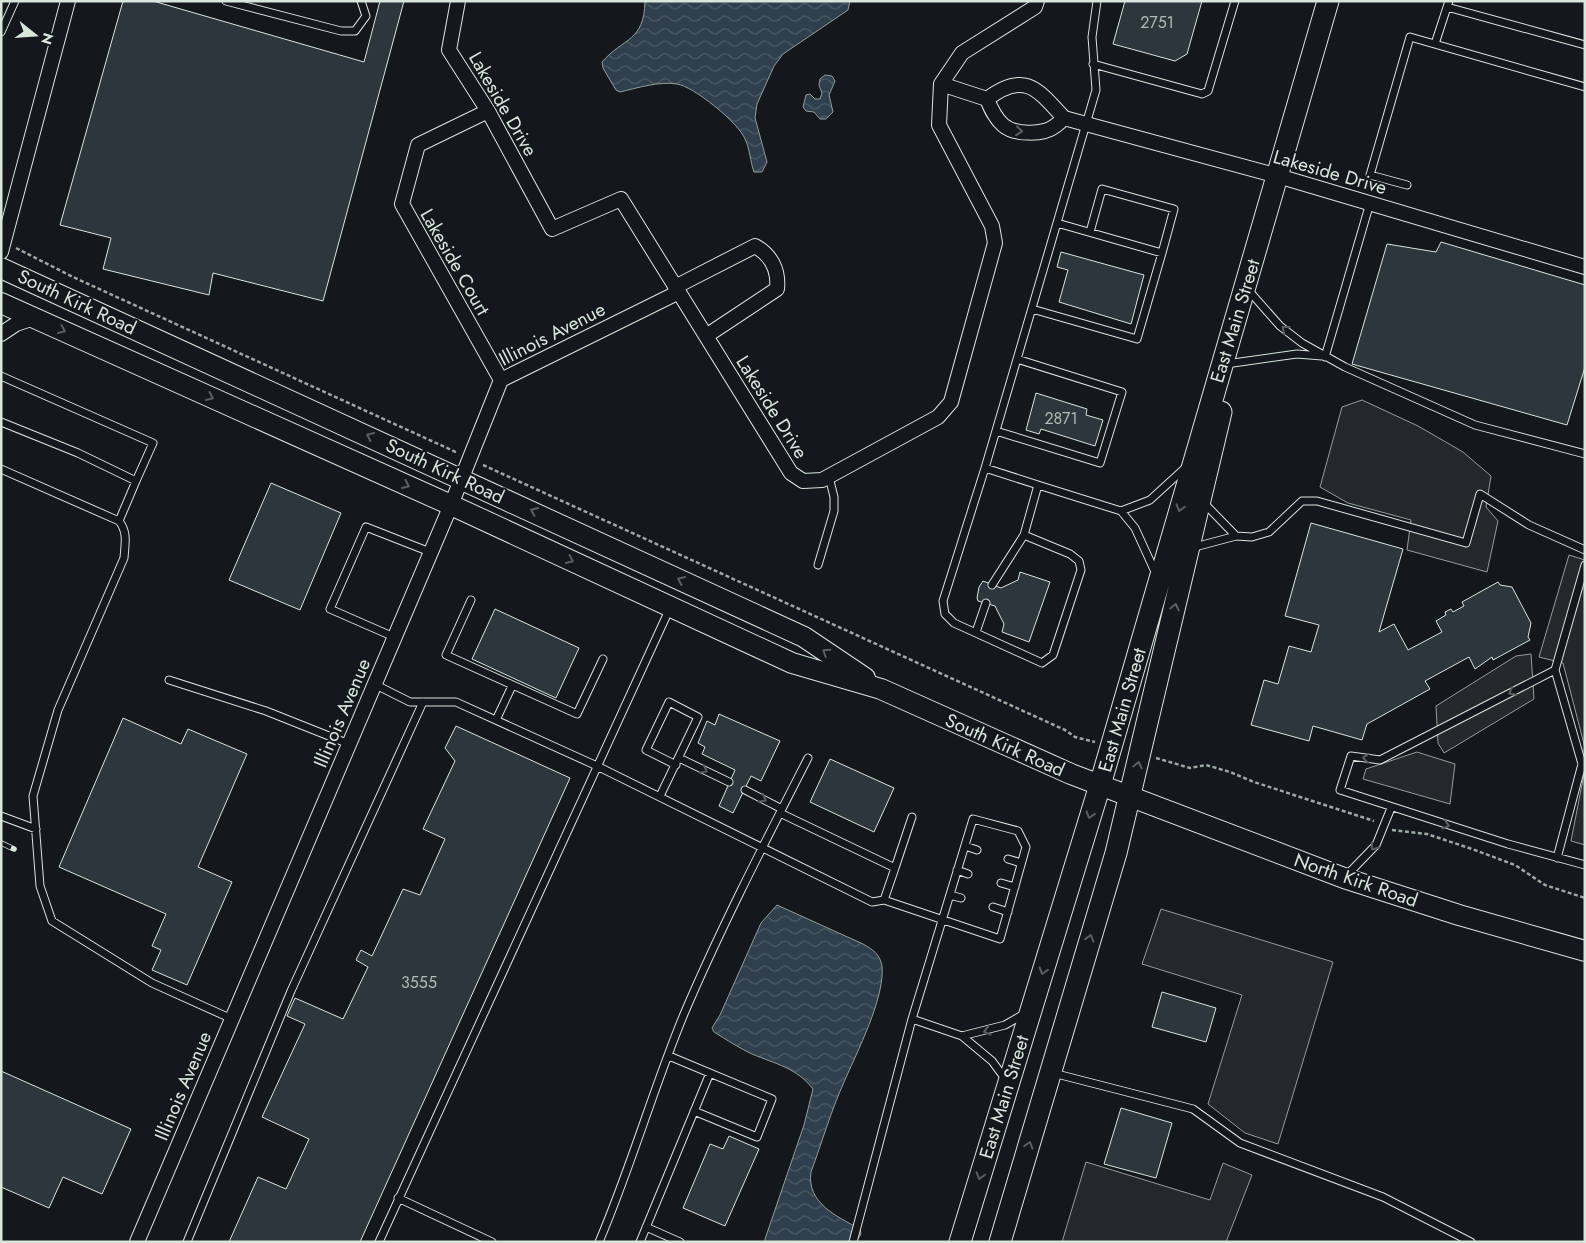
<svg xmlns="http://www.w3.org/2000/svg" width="1586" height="1243" viewBox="0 0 1586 1243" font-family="Jost,sans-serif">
	<defs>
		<pattern id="water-waves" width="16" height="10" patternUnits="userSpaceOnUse" patternTransform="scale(1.25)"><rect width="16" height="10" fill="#2f3f4d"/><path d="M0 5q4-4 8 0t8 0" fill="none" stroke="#4c5b66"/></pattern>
	</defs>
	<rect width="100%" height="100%" fill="#14181c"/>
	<path fill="#24282b" stroke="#939e99" d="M 1362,400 L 1418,426 L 1463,452 L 1491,476 L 1486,507 L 1498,521 L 1487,572 L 1407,550 L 1411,520 L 1348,503 L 1320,487 L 1342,407 Z
		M 1569,555 L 1585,560 L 1585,748 L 1563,663 L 1539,657 Z
		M 1531,654 L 1534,699 L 1444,753 L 1438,743 L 1436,706 L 1516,656 Z
		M 1417,752 L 1455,764 L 1450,804 L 1363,779 L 1366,769 Z
		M 1585,769 L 1585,845 L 1571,841 Z
		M 1161,909 L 1333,962 L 1278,1144 L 1245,1133 L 1208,1104 L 1242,995 L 1142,964 Z
		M 1086,1162 L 1210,1200 L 1223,1163 L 1252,1175 L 1226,1242 L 1062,1242 Z"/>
	<path fill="url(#water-waves)" stroke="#939e99" d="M 645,1 L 850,1 L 848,10 L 783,54 L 774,66 L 757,104 L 755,118 L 767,162 L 762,172 L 754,172 C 750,161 750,149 745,139 C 739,123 693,86 677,84 C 659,81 637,88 620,92 L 616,90 L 603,68 L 602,62 C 624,37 644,42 645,1 Z
		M 825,75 L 832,76 L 835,81 L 829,95 L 833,112 L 826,119 L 820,119 L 814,112 L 806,111 L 803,107 L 806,95 L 810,94 L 815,99 L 820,99 L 822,93 L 819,85 L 820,79 Z
		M 777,905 L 863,944 C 872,949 880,954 882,966 C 885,998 857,1052 844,1082 C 831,1111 822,1142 811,1172 C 806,1203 838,1217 860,1229 L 861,1234 L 856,1242 L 764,1242 L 804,1125 L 813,1089 C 797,1068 776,1064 752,1054 C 739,1048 727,1040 714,1032 L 712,1028 L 720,1015 L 761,923 Z"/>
	<path fill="#2c363c" stroke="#d8e6dc" d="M 123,1 L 153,1 L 364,62 L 380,1 L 404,1 L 323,301 L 213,273 L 209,295 L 103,269 L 111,238 L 60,225 Z
		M 1125,1 L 1202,1 L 1187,54 L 1175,61 L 1113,44 Z
		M 1441,242 L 1585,285 L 1585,367 L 1567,425 L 1352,364 L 1387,244 L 1436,252 Z
		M 1061,252 L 1144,275 L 1131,324 L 1059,302 L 1068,270 L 1057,267 Z
		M 1036,393 L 1087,409 L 1086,415 L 1103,420 L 1095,446 L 1041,429 L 1039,434 L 1026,430 Z
		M 271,483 L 341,513 L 300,610 L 229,580 Z
		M 1311,523 L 1403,549 L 1379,632 L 1394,624 L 1408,650 L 1442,632 L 1436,621 L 1446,615 L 1445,612 L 1451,609 L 1453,612 L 1464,606 L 1462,602 L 1498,582 L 1500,585 L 1512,587 L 1531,623 L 1528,637 L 1530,640 L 1493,660 L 1492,657 L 1475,669 L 1469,657 L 1425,681 L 1430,689 L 1367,724 L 1362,740 L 1313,726 L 1309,741 L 1251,725 L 1264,680 L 1278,684 L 1289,646 L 1311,652 L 1319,625 L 1285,616 Z
		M 1020,572 L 1050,582 L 1029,642 L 1002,632 L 1004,624 L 995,606 L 978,601 L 977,598 L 979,587 L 983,581 L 1001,588 L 1018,580 Z
		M 495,609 L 579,648 L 556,698 L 472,659 Z
		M 719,714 L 780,741 L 761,781 L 751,776 L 733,813 L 719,806 L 735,770 L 702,754 L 705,747 L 698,743 L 707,721 L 715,725 Z
		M 123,718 L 181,744 L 188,729 L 247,754 L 198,867 L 232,882 L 187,985 L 152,970 L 161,950 L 152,946 L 166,914 L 59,867 Z
		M 456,726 L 570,778 L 360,1242 L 229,1242 L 258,1177 L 286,1189 L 309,1139 L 262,1117 L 305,1024 L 287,1016 L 295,998 L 343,1019 L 368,967 L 356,960 L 361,950 L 372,956 L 403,889 L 420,895 L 445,839 L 423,829 L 455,761 L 445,748 Z
		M 830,759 L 894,788 L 874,832 L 810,802 Z
		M 1162,992 L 1216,1008 L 1206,1042 L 1152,1027 Z
		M 1,1071 L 131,1129 L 102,1194 L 63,1177 L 49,1208 L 1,1187 Z
		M 1121,1108 L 1172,1123 L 1156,1178 L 1104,1164 Z
		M 729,1136 L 759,1149 L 725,1226 L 683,1208 L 710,1144 L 723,1149 Z"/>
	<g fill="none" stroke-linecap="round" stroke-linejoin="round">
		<g stroke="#d8e6dc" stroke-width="9">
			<path id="service" d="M 226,1 L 341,31 L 355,31 L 366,16 L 361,1
				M 1447,7 L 1585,45
				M 1,32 L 15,1
				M 1435,44 L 1449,1
				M 1093,64 L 1202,94 L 1208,91 L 1235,1
				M 1407,185 L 1370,175 L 1410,37 L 1585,87
				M 1057,223 L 1162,253 L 1174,209 L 1102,189 L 1090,232
				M 1250,292 L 1280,326 L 1302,343 L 1345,367 L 1475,425 L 1585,454
				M 1032,309 L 1137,339 L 1162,253
				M 1325,357 L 1370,203
				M 1233,363 L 1297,354 L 1322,356
				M 1,376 L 153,443 L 136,481
				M 1,422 L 78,453 L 136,481 L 119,521
				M 996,431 L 1100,463 L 1122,392 L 1017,359
				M 985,468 L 1038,485 L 1024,535 L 1070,554 L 1079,561 L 1081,570 L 1053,655 L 1042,663 L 954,623 L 945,614 L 943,601 L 985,468 L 1096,90 L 1092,37 L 1097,1
				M 1,469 L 119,521 C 128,532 125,544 124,558 L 58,710 L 33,796 L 40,886 L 52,921 L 152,983 L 232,1019
				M 1038,485 L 1121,511 L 1135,528 L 1156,574
				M 1203,502 L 1236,536
				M 1121,511 L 1150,500 L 1185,468
				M 1191,548 L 1236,536 L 1252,537 L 1269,532 L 1302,501 L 1317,501 L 1466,543 L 1480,494 L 1529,525 L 1585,550
				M 818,565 L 834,511 L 834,497 L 829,477
				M 992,585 L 1024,535
				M 471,600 L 446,655 L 577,714 L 603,659
				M 976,632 L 986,603
				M 394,637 L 330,609 L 366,527 L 430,552
				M 1555,670 L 1380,760 L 1351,756 L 1340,790 L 1508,844 L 1585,865
				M 169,680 L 266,711 L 349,744
				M 374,684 L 410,702 L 456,702 L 597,766 L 872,902 L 884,900 L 895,868 L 780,813
				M 496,720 L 512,686
				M 679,758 L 729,782
				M 745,790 L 782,809
				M 660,796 L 698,717 L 669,702 L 646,750 L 676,765
				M 1,816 L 36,829
				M 965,846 L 977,850
				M 1557,858 L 1582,764 L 1555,670 L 1585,565
				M 1008,859 L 1021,863
				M 895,868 L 912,817
				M 957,870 L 968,874
				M 1347,875 L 1376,845 L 1391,808
				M 1001,883 L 1015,887
				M 950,895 L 961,898
				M 884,900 L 1000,939 L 1026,847 L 1018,831 L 973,819 L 912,1019 L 962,1036
				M 993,907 L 1008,912
				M 669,1056 L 772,1099 L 757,1137 L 694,1111
				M 1053,1073 L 1193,1109 L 1240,1143 L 1383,1197 L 1471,1242
				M 1006,1080 L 992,1061 L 962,1036 L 1005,1025 L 1024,1014
				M 398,1198 L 492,1242
				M 646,1227 L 680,1242
				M 187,1242 L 291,991 L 423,702
				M 379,1242 L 670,608
				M 599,1242 C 631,1167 653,1089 684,1014 C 721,927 765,842 808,758
				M 640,1242 L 710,1073
				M 853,1242 L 912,1019"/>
		</g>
		<g stroke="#d8e6dc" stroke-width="16">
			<path id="minor" d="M 458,1 L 449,50 L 488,111 L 552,229 L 621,199 L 791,473 L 803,481 L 822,480 L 938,417 L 951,402 L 995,243 L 992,226 L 939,125 L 941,84 L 962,53 L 1035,7 L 1037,1
				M 941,84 L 987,99 C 991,109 995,118 1003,125 C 1014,135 1044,135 1055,126 C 1058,124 1061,121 1064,118
				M 987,99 C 1024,71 1037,88 1064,118 L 1278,176 L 1585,267
				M 488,111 L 418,145 L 402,204 L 501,380
				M 1,252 L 68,1
				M 675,287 L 755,246 C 771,255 779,270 777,289 L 706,336
				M 1,334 L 16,324 L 34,318
				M 137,1242 L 451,505 L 501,380 L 679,292"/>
		</g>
		<g stroke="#d8e6dc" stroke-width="22">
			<path id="secondary" d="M 1,268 L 804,637 L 865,678
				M 1,303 L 451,505 L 792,663 L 881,689 L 1071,774 L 1344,878 L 1459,915 L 1585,951"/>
		</g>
		<g stroke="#d8e6dc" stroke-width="23">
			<path id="primary" d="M 960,1242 L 1100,785 L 1328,1
				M 1000,1242 L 1116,853 L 1221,412"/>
		</g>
		<path stroke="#9da8a2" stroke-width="2.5" stroke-dasharray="4 2.5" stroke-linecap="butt" d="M 16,248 L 73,277 L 458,453
			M 483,465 L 1065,730 L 1075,737 L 1095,742
			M 1156,758 L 1190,768 L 1206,765 L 1230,772 L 1254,782 L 1374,821
			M 1392,830 L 1427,834 L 1472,849 L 1515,865 L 1545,885 L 1585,898"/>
		<use href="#service" stroke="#14181c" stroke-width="7"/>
		<use href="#minor" stroke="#14181c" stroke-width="14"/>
		<use href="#secondary" stroke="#14181c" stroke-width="20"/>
		<use href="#primary" stroke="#14181c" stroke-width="21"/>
		<g stroke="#d8e6dc" stroke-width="5.5">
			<path id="rail" d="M 1,843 L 14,849"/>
		</g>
		<use href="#rail" stroke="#14181c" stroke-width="4" stroke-dasharray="11" stroke-linecap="butt"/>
	</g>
	<defs><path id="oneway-chevron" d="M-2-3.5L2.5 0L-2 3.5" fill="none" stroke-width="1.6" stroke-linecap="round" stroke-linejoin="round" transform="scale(1.25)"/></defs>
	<g stroke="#59605f">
		<use href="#oneway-chevron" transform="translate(1019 131) rotate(6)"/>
		<use href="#oneway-chevron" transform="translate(1285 329) rotate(-142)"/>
		<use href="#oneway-chevron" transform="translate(62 330) rotate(24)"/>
		<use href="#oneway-chevron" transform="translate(210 397) rotate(24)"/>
		<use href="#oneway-chevron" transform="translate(370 436) rotate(-155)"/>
		<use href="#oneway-chevron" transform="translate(406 485) rotate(24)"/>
		<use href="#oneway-chevron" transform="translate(1180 508) rotate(106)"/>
		<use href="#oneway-chevron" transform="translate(534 511) rotate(-155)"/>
		<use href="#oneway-chevron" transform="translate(570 560) rotate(25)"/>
		<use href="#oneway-chevron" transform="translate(681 580) rotate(-155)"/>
		<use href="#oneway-chevron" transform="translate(1175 607) rotate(-77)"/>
		<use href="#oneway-chevron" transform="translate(826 652) rotate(-146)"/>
		<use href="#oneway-chevron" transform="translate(1512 692) rotate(153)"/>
		<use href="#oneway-chevron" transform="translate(1366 758) rotate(-173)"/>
		<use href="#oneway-chevron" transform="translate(1138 765) rotate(-77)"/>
		<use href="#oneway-chevron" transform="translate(704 770) rotate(26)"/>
		<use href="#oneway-chevron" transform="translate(763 799) rotate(27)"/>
		<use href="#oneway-chevron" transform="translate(1090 815) rotate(107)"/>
		<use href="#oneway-chevron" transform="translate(1446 825) rotate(17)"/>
		<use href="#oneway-chevron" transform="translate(1374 847) rotate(125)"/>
		<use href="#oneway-chevron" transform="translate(1090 938) rotate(-73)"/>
		<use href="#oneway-chevron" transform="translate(1043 971) rotate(107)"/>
		<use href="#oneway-chevron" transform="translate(987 1031) rotate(164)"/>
		<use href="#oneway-chevron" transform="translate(1029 1145) rotate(-74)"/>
		<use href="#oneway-chevron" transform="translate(980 1176) rotate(107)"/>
	</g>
	<g text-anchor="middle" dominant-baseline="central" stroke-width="4" stroke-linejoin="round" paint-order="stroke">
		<g font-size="16" fill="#adbab4">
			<text x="1157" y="22">2751</text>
			<text x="1061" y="418">2871</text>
			<text x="419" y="982">3555</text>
		</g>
		<g font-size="19" fill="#d8e6dc" stroke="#14181c">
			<text transform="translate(503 104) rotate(60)">Lakeside Drive</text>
			<text transform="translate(1330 172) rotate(16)">Lakeside Drive</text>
			<text transform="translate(455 262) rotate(60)">Lakeside Court</text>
			<text transform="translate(77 302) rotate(25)">South Kirk Road</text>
			<text transform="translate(1235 321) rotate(-73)">East Main Street</text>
			<text transform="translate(552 334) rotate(-27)">Illinois Avenue</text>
			<text transform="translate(772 407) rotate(58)">Lakeside Drive</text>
			<text transform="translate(445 471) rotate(25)">South Kirk Road</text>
			<text transform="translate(1122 710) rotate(-74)">East Main Street</text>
			<text transform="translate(342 713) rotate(-67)">Illinois Avenue</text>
			<text transform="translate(1005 745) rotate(24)">South Kirk Road</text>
			<text transform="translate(1356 880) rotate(19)">North Kirk Road</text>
			<text transform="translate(183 1086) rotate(-67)">Illinois Avenue</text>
			<text transform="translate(1004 1097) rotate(-73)">East Main Street</text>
		</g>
	</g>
	<rect width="1586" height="1243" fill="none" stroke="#d8e6dc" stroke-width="5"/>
	<g transform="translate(35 35) rotate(107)" stroke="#14181c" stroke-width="4" paint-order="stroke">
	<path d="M0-4L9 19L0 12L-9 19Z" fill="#d8e6dc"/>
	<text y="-8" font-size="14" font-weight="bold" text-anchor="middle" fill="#d8e6dc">N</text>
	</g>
</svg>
